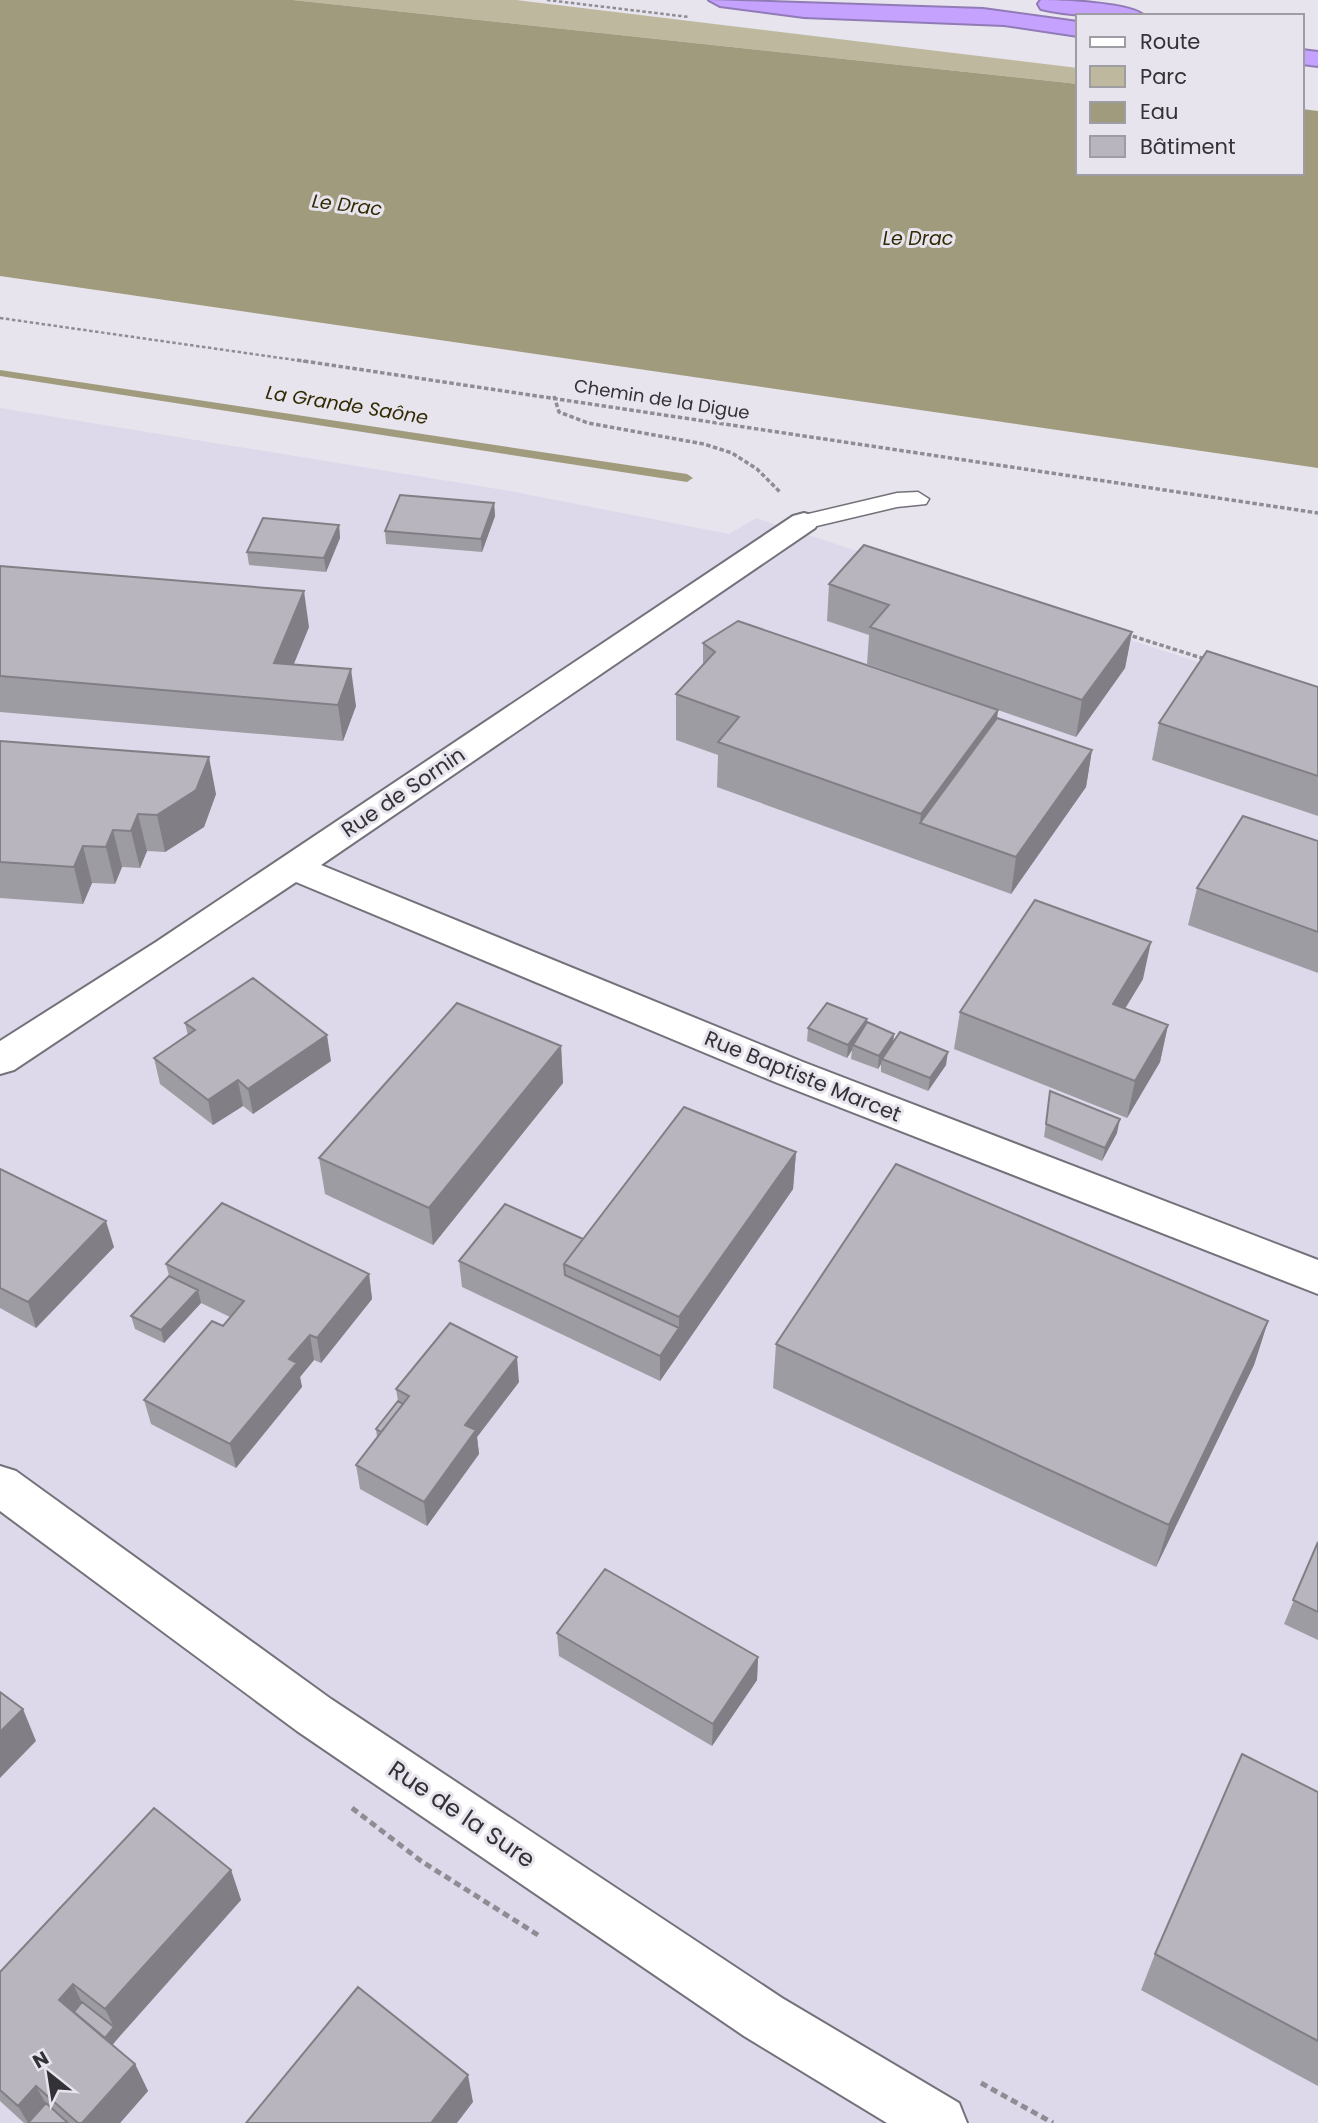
<svg xmlns="http://www.w3.org/2000/svg" width="1318" height="2123" viewBox="0 0 1318 2123" font-family="Poppins,sans-serif">
	<rect width="100%" height="100%" fill="#e7e4ee"/>
	<path fill="#ded9ea" d="M 0,408 L 510,491 L 729,534 L 756,518 L 1318,701 L 1318,2123 L 0,2123 Z"/>
	<path fill="#beb99e" d="M 293,0 L 516,0 L 1078,68 L 1078,84 Z"/>
	<path fill="#a19b7e" d="M 0,0 L 293,0 L 1078,84 L 1078,173 L 1302,173 L 1302,109 L 1318,111 L 1318,468 L 0,276 Z"/>
	<g fill="none" stroke-linecap="round" stroke-linejoin="round">
		<path fill="#a19b7e" fill-rule="evenodd" d="M 0,370 L 687,474 L 693,478 L 687,482 L 0,376 Z"/>
		<g stroke="#737179" stroke-width="3">
			<path id="service" d="M 918,492 L 929,499 L 926,504 L 897,507 L 804,529 L 796,527 L 792,522 L 796,517 L 804,515 L 897,493 Z"/>
		</g>
		<g stroke="#737179" stroke-width="4">
			<path id="minor" d="M 804,513 L 815,516 L 819,522 L 815,528 L 321,865 L 803,1062 L 1318,1260 L 1318,1294 L 775,1082 L 296,882 L 14,1070 L 0,1074 L 0,1041 L 156,942 L 793,516 Z"/>
		</g>
		<g stroke="#737179" stroke-width="4">
			<path id="tertiary" d="M 0,1466 L 16,1471 L 331,1699 L 782,1998 L 959,2103 L 967,2123 L 887,2123 L 744,2036 L 297,1731 L 0,1511 Z"/>
		</g>
		<g stroke="#917bb7" stroke-width="4">
			<path id="motorway" d="M 709,0 L 983,9 L 1078,22 L 1078,36 L 1004,25 L 804,17 L 720,6 Z
				M 1041,0 C 1059,0 1134,3 1144,16 C 1109,16 1075,17 1041,9 L 1038,4 Z
				M 1302,50 L 1318,52 L 1318,66 L 1302,64 Z"/>
		</g>
		<path stroke="#8f8d94" stroke-width="2.5" stroke-dasharray="3.5 2.5" stroke-linecap="butt" d="M 547,0 L 689,17
			M 0,318 L 309,362"/>
		<path stroke="#8f8d94" stroke-width="3.5" stroke-dasharray="4.5 2.5" stroke-linecap="butt" d="M 297,360 L 1318,513
			M 554,396 L 559,412 L 588,423 L 704,444 L 732,453 L 757,469 L 780,492
			M 1126,634 L 1208,660"/>
		<path stroke="#8f8d94" stroke-width="5" stroke-dasharray="7 4.5" stroke-linecap="butt" d="M 352,1808 L 421,1861 L 538,1935
			M 981,2083 L 1053,2123"/>
		<use href="#service" fill="#fff" fill-rule="evenodd"/>
		<use href="#minor" fill="#fff" fill-rule="evenodd"/>
		<use href="#tertiary" fill="#fff" fill-rule="evenodd"/>
		<use href="#motorway" fill="#c4a2fd" fill-rule="evenodd"/>
	</g>
	<path fill="#9e9ca3" d="M 494,503 L 495,516 L 482,552 L 386,544 L 385,531 Z
		M 339,525 L 340,538 L 326,572 L 249,565 L 247,552 Z
		M 0,566 L 309,627 L 294,664 L 356,706 L 343,741 L 0,712 Z
		M 829,584 L 1132,632 L 1125,668 L 1076,737 L 998,710 L 997,718 L 1092,750 L 1086,787 L 1011,894 L 717,787 L 718,755 L 676,740 L 676,694 L 703,665 L 703,643 L 971,700 L 867,664 L 869,635 L 827,621 Z
		M 1318,687 L 1318,816 L 1152,760 L 1159,723 Z
		M 0,741 L 216,794 L 204,827 L 165,852 L 147,851 L 140,868 L 122,867 L 115,884 L 92,883 L 83,904 L 0,898 Z
		M 1318,841 L 1318,973 L 1188,925 L 1197,888 Z
		M 1143,979 L 1125,1009 L 1168,1025 L 1160,1062 L 1127,1118 L 954,1049 L 960,1012 Z
		M 867,1019 L 866,1024 L 894,1042 L 946,1065 L 928,1091 L 881,1072 L 881,1064 L 878,1069 L 851,1059 L 852,1050 L 847,1058 L 807,1041 L 808,1028 Z
		M 185,1023 L 331,1061 L 253,1114 L 243,1106 L 213,1125 L 160,1084 L 154,1058 L 188,1036 Z
		M 561,1046 L 563,1083 L 433,1245 L 325,1194 L 319,1158 Z
		M 1050,1091 L 1117,1133 L 1102,1161 L 1044,1137 Z
		M 796,1152 L 793,1189 L 660,1381 L 462,1287 L 459,1261 L 583,1239 Z
		M 0,1169 L 114,1247 L 36,1328 L 0,1308 Z
		M 166,1264 L 369,1274 L 372,1299 L 321,1363 L 314,1360 L 300,1377 L 302,1387 L 236,1468 L 151,1424 L 144,1400 L 223,1326 L 230,1317 L 201,1303 L 164,1343 L 135,1329 L 131,1316 L 169,1276 Z
		M 1268,1321 L 1254,1365 L 1156,1567 L 773,1388 L 776,1344 Z
		M 519,1382 L 477,1437 L 479,1454 L 427,1526 L 360,1489 L 356,1465 L 377,1437 L 376,1429 L 398,1401 L 396,1389 Z
		M 1318,1542 L 1318,1640 L 1284,1624 Z
		M 557,1633 L 758,1657 L 757,1680 L 712,1746 L 559,1656 Z
		M 1318,1792 L 1318,2086 L 1141,1990 L 1155,1954 Z
		M 231,1870 L 241,1900 L 112,2045 L 135,2064 L 148,2091 L 120,2123 L 24,2123 L 0,2101 L 0,1972 Z"/>
	<path fill="#817f85" d="M 494,503 L 495,516 L 482,552 L 481,539 Z
		M 339,525 L 340,538 L 326,572 L 324,558 Z
		M 304,591 L 309,627 L 279,699 L 274,663 Z
		M 1132,632 L 1125,668 L 1076,737 L 1082,700 Z
		M 351,669 L 356,706 L 343,741 L 338,705 Z
		M 998,710 L 992,755 L 920,823 L 921,814 Z
		M 1092,750 L 1086,787 L 1011,894 L 1016,857 Z
		M 209,757 L 216,794 L 204,827 L 165,852 L 157,815 Z
		M 138,814 L 147,851 L 140,868 L 131,831 Z
		M 113,830 L 122,867 L 115,884 L 106,847 Z
		M 83,846 L 92,883 L 83,904 L 74,867 Z
		M 1151,942 L 1143,979 L 1105,1041 L 1113,1004 Z
		M 867,1019 L 865,1032 L 853,1045 L 852,1050 L 847,1058 L 848,1045 Z
		M 1168,1025 L 1160,1062 L 1127,1118 L 1135,1081 Z
		M 894,1034 L 893,1047 L 882,1059 L 881,1064 L 878,1069 L 879,1056 Z
		M 327,1035 L 331,1061 L 253,1114 L 248,1089 Z
		M 561,1046 L 563,1083 L 433,1245 L 429,1208 Z
		M 948,1052 L 946,1065 L 928,1091 L 930,1078 Z
		M 238,1080 L 243,1106 L 213,1125 L 208,1100 Z
		M 1120,1119 L 1117,1133 L 1102,1161 L 1105,1148 Z
		M 796,1152 L 793,1189 L 660,1381 L 660,1356 L 679,1328 L 679,1317 Z
		M 106,1221 L 114,1247 L 36,1328 L 28,1302 Z
		M 369,1274 L 372,1299 L 321,1363 L 317,1338 Z
		M 198,1290 L 201,1303 L 164,1343 L 161,1330 Z
		M 1268,1321 L 1254,1365 L 1156,1567 L 1169,1525 Z
		M 310,1335 L 314,1360 L 300,1377 L 302,1387 L 236,1468 L 230,1444 L 289,1359 Z
		M 517,1357 L 519,1382 L 477,1437 L 479,1454 L 427,1526 L 424,1502 L 465,1425 Z
		M 758,1657 L 757,1680 L 712,1746 L 713,1724 Z
		M 23,1709 L 36,1741 L 0,1778 L 0,1732 Z
		M 231,1870 L 241,1900 L 119,2037 L 105,2054 L 100,2044 L 114,2027 L 105,2009 Z
		M 73,1984 L 87,2013 L 77,2025 L 59,2000 Z
		M 135,2064 L 148,2091 L 120,2123 L 82,2123 Z
		M 468,2075 L 473,2102 L 457,2123 L 431,2123 Z
		M 36,2086 L 51,2113 L 28,2123 L 18,2106 Z"/>
	<path fill="#b8b5be" stroke="#817f85" stroke-width="2" d="M 400,495 L 494,503 L 481,539 L 385,531 Z
		M 263,518 L 339,525 L 324,558 L 247,552 Z
		M 864,545 L 1132,632 L 1082,700 L 870,627 L 889,605 L 829,584 Z
		M 0,566 L 304,591 L 274,663 L 351,669 L 338,705 L 0,676 Z
		M 738,621 L 998,710 L 921,814 L 718,742 L 739,717 L 676,694 L 715,652 L 703,643 Z
		M 1207,651 L 1318,687 L 1318,776 L 1159,723 Z
		M 997,718 L 1092,750 L 1016,857 L 920,823 Z
		M 0,741 L 209,757 L 196,790 L 157,815 L 138,814 L 131,831 L 113,830 L 106,847 L 83,846 L 74,867 L 0,862 Z
		M 1243,816 L 1318,841 L 1318,932 L 1197,888 Z
		M 1035,900 L 1151,942 L 1113,1004 L 1168,1025 L 1135,1081 L 960,1012 Z
		M 253,978 L 327,1035 L 248,1089 L 238,1080 L 208,1100 L 154,1058 L 195,1030 L 185,1023 Z
		M 457,1003 L 561,1046 L 429,1208 L 319,1158 Z
		M 827,1003 L 867,1019 L 848,1045 L 808,1028 Z
		M 867,1022 L 894,1034 L 879,1056 L 853,1045 Z
		M 900,1032 L 948,1052 L 930,1078 L 882,1059 Z
		M 1050,1091 L 1120,1119 L 1105,1148 L 1046,1124 Z
		M 684,1107 L 796,1152 L 679,1317 L 564,1264 Z
		M 896,1164 L 1268,1321 L 1169,1525 L 776,1344 Z
		M 0,1169 L 106,1221 L 28,1302 L 0,1288 Z
		M 222,1203 L 369,1274 L 317,1338 L 310,1335 L 289,1359 L 297,1363 L 230,1444 L 144,1400 L 212,1321 L 223,1326 L 244,1301 L 166,1264 Z
		M 505,1204 L 583,1239 L 564,1264 L 565,1275 L 679,1328 L 660,1356 L 459,1261 Z
		M 169,1276 L 198,1290 L 161,1330 L 131,1316 Z
		M 450,1323 L 517,1357 L 465,1425 L 476,1430 L 424,1502 L 356,1465 L 409,1396 L 396,1389 Z
		M 398,1401 L 403,1404 L 381,1432 L 376,1429 Z
		M 1318,1542 L 1318,1612 L 1293,1600 Z
		M 605,1569 L 758,1657 L 713,1724 L 557,1633 Z
		M 0,1692 L 23,1709 L 0,1732 Z
		M 1242,1754 L 1318,1792 L 1318,2041 L 1155,1954 Z
		M 154,1808 L 231,1870 L 105,2009 L 73,1984 L 59,2000 L 135,2064 L 82,2123 L 78,2123 L 36,2086 L 18,2106 L 0,2090 L 0,1972 Z
		M 358,1987 L 468,2075 L 431,2123 L 246,2123 Z
		M 82,2002 L 114,2027 L 105,2038 L 74,2012 Z
		M 46,2103 L 68,2123 L 28,2123 Z"/>
	<g text-anchor="middle" dominant-baseline="central" stroke-width="6" stroke-linejoin="round" paint-order="stroke">
		<g font-size="18" fill="#333236" stroke="#e7e4ee">
			<text transform="translate(662 399) rotate(9)">Chemin de la Digue</text>
		</g>
		<g font-size="19" font-style="italic" fill="#312a02" stroke="#e7e4ee">
			<text transform="translate(347 205) rotate(7)">Le Drac</text>
			<text x="918" y="238">Le Drac</text>
			<text transform="translate(347 405) rotate(9)">La Grande Saône</text>
		</g>
		<g font-size="21" fill="#333236" stroke="#e7e4ee">
			<text transform="translate(403 792) rotate(-34)">Rue de Sornin</text>
			<text transform="translate(803 1076) rotate(22)">Rue Baptiste Marcet</text>
		</g>
		<g font-size="24" fill="#333236" stroke="#e7e4ee">
			<text transform="translate(462 1814) rotate(34)">Rue de la Sure</text>
		</g>
	</g>
	<rect x="1076" y="14" width="228" height="161" fill="#e7e4ee" stroke="#9f9da4" stroke-width="2"/>
	<rect x="1090" y="37" width="35" height="10" fill="#ffffff" stroke="#9f9da4" stroke-width="2"/>
	<text x="1140" y="49" font-size="21" fill="#333236">Route</text>
	<rect x="1090" y="66" width="35" height="21" fill="#beb99e" stroke="#9f9da4" stroke-width="2"/>
	<text x="1140" y="84" font-size="21" fill="#333236">Parc</text>
	<rect x="1090" y="102" width="35" height="21" fill="#a19b7e" stroke="#9f9da4" stroke-width="2"/>
	<text x="1140" y="119" font-size="21" fill="#333236">Eau</text>
	<rect x="1090" y="136" width="35" height="21" fill="#b8b5be" stroke="#9f9da4" stroke-width="2"/>
	<text x="1140" y="154" font-size="21" fill="#333236">Bâtiment</text>
	<g transform="translate(49 2074) rotate(330)" stroke="#e7e4ee" stroke-width="5" paint-order="stroke">
	<path d="M0-5L12 26L0 18L-12 26Z" fill="#333236"/>
	<text y="-10" font-size="19" font-weight="bold" text-anchor="middle" fill="#333236">N</text>
	</g>
</svg>
